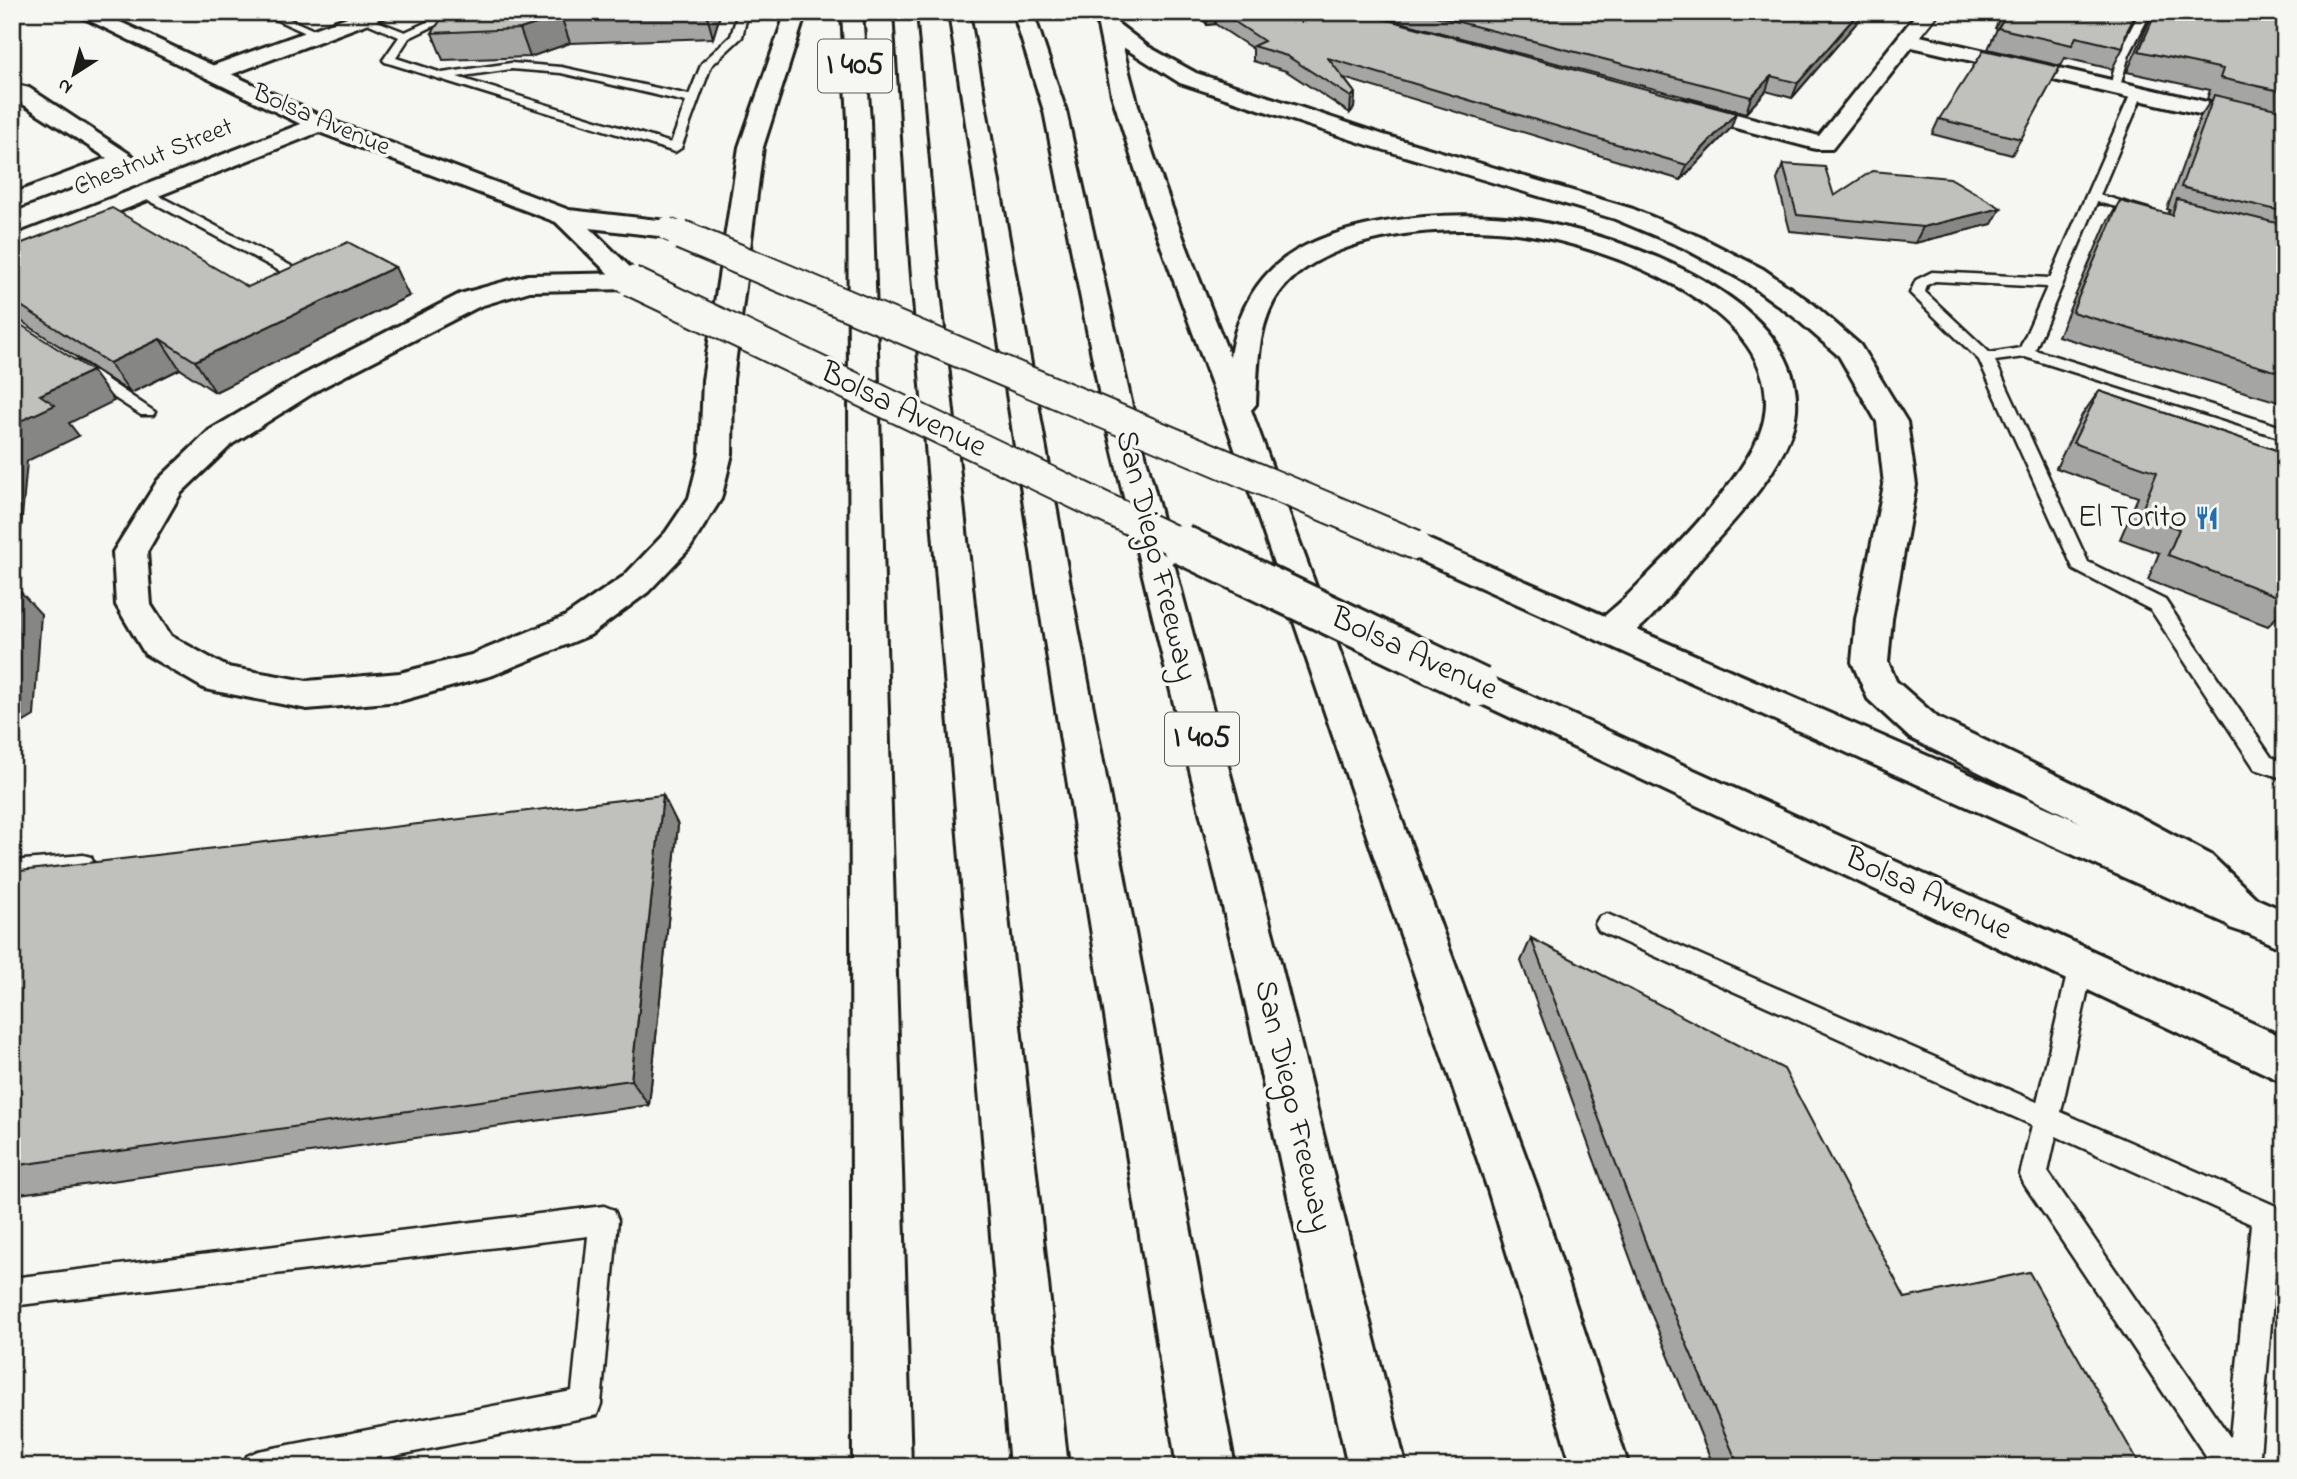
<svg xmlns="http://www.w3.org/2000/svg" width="2297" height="1479" viewBox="0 0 2297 1479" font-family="'Indie Flower',sans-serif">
	<rect width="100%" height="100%" fill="#f6f6f2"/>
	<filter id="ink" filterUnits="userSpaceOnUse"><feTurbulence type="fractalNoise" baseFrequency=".0143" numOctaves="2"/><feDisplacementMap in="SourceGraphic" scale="14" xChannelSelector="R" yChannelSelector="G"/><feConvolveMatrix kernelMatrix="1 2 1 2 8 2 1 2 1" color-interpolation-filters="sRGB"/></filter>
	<g filter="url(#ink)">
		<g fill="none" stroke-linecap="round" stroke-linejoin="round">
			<g stroke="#1c1c1c" stroke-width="5">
				<path id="service" d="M 259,12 L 274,12 L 325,35 L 315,37 Z
					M 449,12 L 463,12 L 409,38 L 396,58 L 442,73 L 511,63 L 561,67 L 689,95 L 702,63 L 731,36 L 738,12 L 748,12 L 742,37 L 711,66 L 681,148 L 675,152 L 385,62 L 383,60 L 399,37 L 358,19 L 367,17 L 405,32 ZM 511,69 L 561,73 L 686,102 L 671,143 L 457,77 Z
					M 2140,12 L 2151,12 L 2129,55 L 2120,86 L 2110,89 L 2117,55 Z
					M 2138,87 L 2144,91 L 2100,195 L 2151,210 L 2144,214 L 2097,202 L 2035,350 L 2285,428 L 2285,439 L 2025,357 L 1995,361 L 2088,562 L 2165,600 L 2271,757 L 2285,762 L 2285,779 L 2255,769 L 2151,610 L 2074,570 L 1979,360 L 1910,293 L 1916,280 L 1932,272 L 2050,278 L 2132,91 ZM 1935,281 L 2047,287 L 2020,348 L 1990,353 L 1925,292 L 1927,285 Z
					M 146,189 L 310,276 L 312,279 L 310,282 L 300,282 L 141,196 L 139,193 Z
					M 76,361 L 82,363 L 155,412 L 153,415 L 141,415 L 70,369 L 70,363 Z
					M 83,855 L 91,857 L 94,864 L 91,871 L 12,880 L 12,861 Z
					M 1607,914 L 2037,1102 L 2069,966 L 2072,958 L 2081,955 L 2090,958 L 2093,966 L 2061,1112 L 2276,1206 L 2280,1216 L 2259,1467 L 2213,1467 L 2024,1184 L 2020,1175 L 2032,1125 L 1599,931 L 1595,924 L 1599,917 ZM 2056,1136 L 2251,1224 L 2230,1437 L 2048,1172 Z
					M 604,1206 L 614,1210 L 618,1220 L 601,1404 L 597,1415 L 340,1467 L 243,1467 L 247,1456 L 258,1451 L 572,1391 L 588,1236 L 12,1306 L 12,1278 Z"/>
			</g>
			<g stroke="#1c1c1c" stroke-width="6">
				<path id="minor" d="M 361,12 L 390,12 L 387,16 L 222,78 L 206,78 L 203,73 L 206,68 Z
					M 1918,12 L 1939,12 L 1920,36 L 2285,120 L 2285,134 L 1912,47 L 1832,149 L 1816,149 L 1675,112 L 1672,107 L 1683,100 L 1819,136 Z
					M 21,86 L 29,88 L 137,159 L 133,164 L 12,210 L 12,194 L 107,158 L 18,101 L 12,103 L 12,89 Z"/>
			</g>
			<g stroke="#1c1c1c" stroke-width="6">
				<path id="tertiary" d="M 319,117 L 330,124 L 327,129 L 12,254 L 12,237 Z"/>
			</g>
			<g stroke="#1c1c1c" stroke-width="6">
				<path id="secondary" d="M 72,12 L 99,12 L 327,119 L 569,210 L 667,221 L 676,224 L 680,229 L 676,234 L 667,237 L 590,228 L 644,281 L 640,287 L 622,287 L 556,222 L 311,129 Z
					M 1416,534 L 2285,911 L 2285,950 L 1404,553 L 1399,545 L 1404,537 Z
					M 1480,673 L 2285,1038 L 2285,1083 L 1467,697 L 1461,687 L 1467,677 Z"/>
			</g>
			<g stroke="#1c1c1c" stroke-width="6">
				<path id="motorway" d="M 786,12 L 806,12 L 763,147 L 733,380 L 732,454 L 721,499 L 690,548 L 648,592 L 590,635 L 493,675 L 400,701 L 307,709 L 205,689 L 145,654 L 116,605 L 113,552 L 158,480 L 210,430 L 301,376 L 460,294 L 528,275 L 631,273 L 640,275 L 644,281 L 640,287 L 631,289 L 530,291 L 480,306 L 321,388 L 232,444 L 181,493 L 147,552 L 151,605 L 171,636 L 227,667 L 307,681 L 400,673 L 471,655 L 564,617 L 624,576 L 666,532 L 689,498 L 700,454 L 703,380 L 739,147 Z
					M 842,12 L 862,12 L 870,120 L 911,1467 L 853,1467 L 848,120 Z
					M 895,12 L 915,12 L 937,264 L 1068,1467 L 1010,1467 L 911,264 Z
					M 949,12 L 969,12 L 1070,585 L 1235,1467 L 1177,1467 L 1036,585 Z
					M 1013,12 L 1033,12 L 1066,111 L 1132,406 L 1280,961 L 1406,1467 L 1348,1467 L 1236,961 L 1102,406 L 1044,111 Z
					M 1099,12 L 1113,12 L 1117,23 L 1147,46 L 1196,73 L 1384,135 L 1633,209 L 1700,237 L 1763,269 L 1813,304 L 1860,345 L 1907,422 L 1916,485 L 1892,619 L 1888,662 L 1896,681 L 1938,718 L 2102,797 L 2211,855 L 2260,902 L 2266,915 L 2260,928 L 2245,933 L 2230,928 L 2181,879 L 2074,819 L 1910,738 L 1868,699 L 1852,662 L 1856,619 L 1884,485 L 1877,422 L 1839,356 L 1793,316 L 1745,281 L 1682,247 L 1615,219 L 1368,145 L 1180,83 L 1123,47 C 1147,154 1190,255 1230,357 C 1235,323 1248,292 1273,268 C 1324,220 1439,211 1506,217 C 1598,226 1804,291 1796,410 C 1792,462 1736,518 1703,555 C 1681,580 1651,625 1623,640 C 1614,645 1606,643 1597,640 L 1592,631 C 1601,616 1617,607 1629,594 C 1668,555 1753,472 1764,420 C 1787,310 1606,246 1524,234 C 1452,224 1328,230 1280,292 C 1257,323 1258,367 1256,404 L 1251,410 L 1538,1190 L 1629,1467 L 1572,1467 L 1488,1190 L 1225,420 L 1148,210 L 1112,95 L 1096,16 Z"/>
			</g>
			<use href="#service" fill="#f6f6f2" fill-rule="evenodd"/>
			<use href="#minor" fill="#f6f6f2" fill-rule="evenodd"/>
			<use href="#tertiary" fill="#f6f6f2" fill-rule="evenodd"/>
			<use href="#secondary" fill="#f6f6f2" fill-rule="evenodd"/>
			<use href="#motorway" fill="#f6f6f2" fill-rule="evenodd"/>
			<g stroke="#1c1c1c" stroke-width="25" stroke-linecap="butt">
				<path id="secondary-bridge-far2" d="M 667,229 L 686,237"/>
			</g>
			<g stroke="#1c1c1c" stroke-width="33" stroke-linecap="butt">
				<path id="secondary-bridge-far1" d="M 681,235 L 1416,545
					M 631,281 L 1185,546"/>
			</g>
			<g stroke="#1c1c1c" stroke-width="44" stroke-linecap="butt">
				<path id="secondary-bridge" d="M 1181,544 L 1480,687"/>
			</g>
			<use href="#secondary-bridge-far2" stroke="#f6f6f2" stroke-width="23"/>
			<use href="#secondary-bridge-far1" stroke="#f6f6f2" stroke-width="29"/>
			<use href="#secondary-bridge" stroke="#f6f6f2" stroke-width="38"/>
		</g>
		<path fill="#a5a5a3" stroke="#1c1c1c" stroke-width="2" d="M 446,12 L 721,12 L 713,38 L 570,43 L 530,57 L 443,60 L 432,33 Z
			M 1198,12 L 1293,12 L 1301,22 L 1731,128 L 1681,180 L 1344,78 L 1355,93 L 1354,108 L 1350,113 L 1286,71 L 1253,61 L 1253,49 L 1215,24 L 1207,25 Z
			M 1362,12 L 1866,12 L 1792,98 L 1766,91 L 1746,113 Z
			M 2003,12 L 2137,12 L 2126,33 L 2123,48 L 2112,69 L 2065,58 L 2061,66 L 1988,49 L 1997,29 L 1995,28 Z
			M 2153,12 L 2285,12 L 2285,404 L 2058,336 L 2106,224 L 2120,201 L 2168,214 L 2170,210 L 2167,209 L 2200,117 L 2211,100 L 2207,99 L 2210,90 L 2127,72 L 2153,13 Z
			M 2060,67 L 2012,155 L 1932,134 L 1939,119 Z
			M 1783,164 L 1834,196 L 1992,224 L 1915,243 L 1790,231 L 1777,180 Z
			M 12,247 L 248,287 L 409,296 L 215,392 L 180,369 L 131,393 L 18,319 L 12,318 Z
			M 2099,391 L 2285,453 L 2285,608 L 2268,626 L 2148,580 L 2159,553 L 2120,539 L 2138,497 L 2056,468 L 2082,415 Z
			M 678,825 L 649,1105 L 12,1195 L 12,872 Z
			M 1531,938 L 1905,1298 L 2141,1467 L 1714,1467 L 1646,1301 L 1521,961 Z"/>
		<path fill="#868684" stroke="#1c1c1c" stroke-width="2" d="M 706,12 L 721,12 L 713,38 Z
			M 1207,12 L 1216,12 L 1215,24 L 1207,25 Z
			M 1859,12 L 1866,12 L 1792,98 L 1798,83 Z
			M 561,16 L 570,43 L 530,57 L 520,29 Z
			M 1771,76 L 1766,91 L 1746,113 L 1751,97 Z
			M 1355,93 L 1354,108 L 1350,113 L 1351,97 Z
			M 1736,113 L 1731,128 L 1681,180 L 1687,165 Z
			M 2001,208 L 1992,224 L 1915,243 L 1923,227 Z
			M 395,267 L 409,296 L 215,392 L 195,361 Z
			M 160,339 L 180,369 L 131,393 L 109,363 Z
			M 92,371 L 114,401 L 69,423 L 79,436 L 27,461 L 16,587 L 41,614 L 34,716 L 12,729 L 12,425 L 40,395 Z
			M 663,795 L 678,825 L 649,1105 L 631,1080 Z"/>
		<path fill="#c0c0bd" stroke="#1c1c1c" stroke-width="2" d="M 446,12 L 660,12 L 561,16 L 520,29 L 432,33 Z
			M 1220,12 L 1293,12 L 1301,22 L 1319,12 L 1358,12 L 1736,113 L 1687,165 L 1328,58 L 1355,93 L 1351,97 L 1287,56 L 1253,46 L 1264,41 Z
			M 1420,12 L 1859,12 L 1798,83 L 1771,76 L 1751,97 Z
			M 2008,12 L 2137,12 L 2126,33 L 2123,48 L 2076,37 L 2072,45 L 1998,28 Z
			M 2156,12 L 2285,12 L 2285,92 L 2220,78 L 2223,69 L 2139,51 Z
			M 1984,50 L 2060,67 L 2021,139 L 1939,119 Z
			M 2214,95 L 2285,111 L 2285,212 L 2181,187 Z
			M 1783,164 L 1825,167 L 1834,196 L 1872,171 L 1950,178 L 2001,208 L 1923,227 L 1797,215 Z
			M 2177,199 L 2285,225 L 2285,374 L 2072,312 L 2120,201 L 2172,215 Z
			M 112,208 L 248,287 L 348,242 L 395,267 L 195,361 L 160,339 L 109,363 L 12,300 L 12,247 Z
			M 12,319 L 92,371 L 40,395 L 55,405 L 12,425 Z
			M 2099,391 L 2285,453 L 2285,599 L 2168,555 L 2179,529 L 2140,515 L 2157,472 L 2073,443 Z
			M 663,795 L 631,1080 L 12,1166 L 12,872 Z
			M 1531,938 L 1784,1069 L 1905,1298 L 2029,1272 L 2141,1467 L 1739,1467 L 1662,1286 Z"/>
	</g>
	<defs>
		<g id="restaurant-bare" transform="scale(1.89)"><path d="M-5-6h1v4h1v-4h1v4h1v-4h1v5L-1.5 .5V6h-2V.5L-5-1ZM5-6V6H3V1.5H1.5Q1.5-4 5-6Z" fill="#1f6fb2" stroke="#f6f6f2" stroke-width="2.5" paint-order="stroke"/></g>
	</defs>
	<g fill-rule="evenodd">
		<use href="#restaurant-bare" x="2207" y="518"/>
	</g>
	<g text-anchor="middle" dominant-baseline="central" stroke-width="7" stroke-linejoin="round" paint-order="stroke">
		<g font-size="26" fill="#1c1c1c" stroke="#f6f6f2">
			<text transform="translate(321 121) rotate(23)">Bolsa Avenue</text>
			<text transform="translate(154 158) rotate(-22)">Chestnut Street</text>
		</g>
		<g fill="#f6f6f2" stroke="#5d5d5c" stroke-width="2">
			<rect x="818" y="39.5" width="74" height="53" rx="5"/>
			<rect x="1165" y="712.5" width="74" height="53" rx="5"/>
		</g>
		<g font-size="30" font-weight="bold" fill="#1c1c1c">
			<text x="855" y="66">I 405</text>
			<text x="1202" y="739">I 405</text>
		</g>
		<g font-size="32" fill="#1c1c1c" stroke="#f6f6f2">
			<text transform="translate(903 411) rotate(26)">Bolsa Avenue</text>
			<text transform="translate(1155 556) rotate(76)">San Diego Freeway</text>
			<text transform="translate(1414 655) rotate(25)">Bolsa Avenue</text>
			<text transform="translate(1928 895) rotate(25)">Bolsa Avenue</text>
			<text transform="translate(1292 1106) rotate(77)">San Diego Freeway</text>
		</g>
		<g font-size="32" fill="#1c1c1c" stroke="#f6f6f2" text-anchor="end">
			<text x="2187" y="518">El Torito</text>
		</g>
	</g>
	<rect width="2297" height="1479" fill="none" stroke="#f6f6f2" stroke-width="42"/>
	<rect x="21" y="21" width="2255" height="1437" fill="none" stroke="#1c1c1c" stroke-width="2.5" filter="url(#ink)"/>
	<g transform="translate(74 74) rotate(216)" stroke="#f6f6f2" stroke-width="5" paint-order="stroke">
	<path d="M0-5L12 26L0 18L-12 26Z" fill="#1c1c1c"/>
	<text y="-10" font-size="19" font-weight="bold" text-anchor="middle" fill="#1c1c1c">N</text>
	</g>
</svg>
